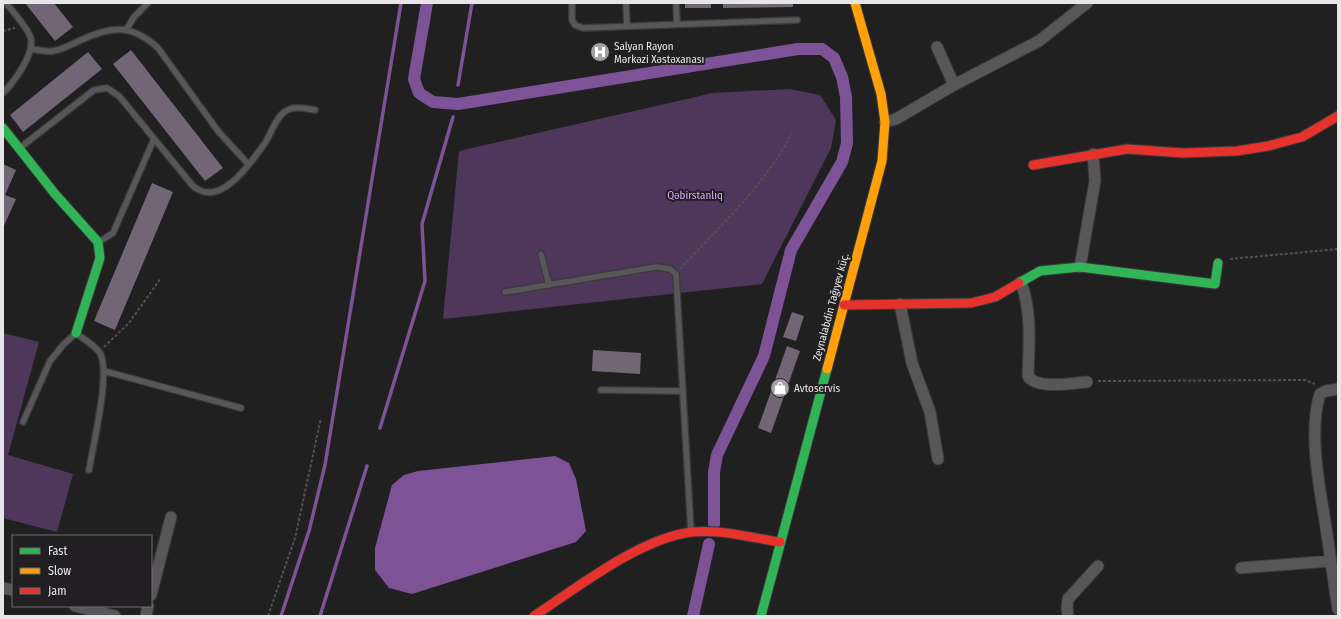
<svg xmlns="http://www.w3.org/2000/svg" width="1341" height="619" viewBox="0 0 1341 619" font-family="'Fira Sans Condensed',sans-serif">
	<rect width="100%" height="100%" fill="#212021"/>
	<path fill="#4e375b" d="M 790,89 L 820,95 L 836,120 L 831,148 L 762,284 L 443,319 L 459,151 L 713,93 Z
		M 3,333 L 39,342 L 8,455 L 73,474 L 57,532 L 3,518 Z"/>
	<path fill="#7e5296" d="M 555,456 L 569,463 L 576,479 L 586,531 L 576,542 L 412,594 L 389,588 L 375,570 L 375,548 L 392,485 L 404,475 L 418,471 Z"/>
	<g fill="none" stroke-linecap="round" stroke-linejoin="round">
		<path stroke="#7e5296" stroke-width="3.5" d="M 458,85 L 472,3
			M 380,428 L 425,281 L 422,224 L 453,117
			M 281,616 L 309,531 L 325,465 L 401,3
			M 320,616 L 367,466"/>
		<path stroke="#7e5296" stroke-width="12" d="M 427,3 L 414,79 L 419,93 L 433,102 L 458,104 L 798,49 L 822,49 L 834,58 L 842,77 L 846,97 L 847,143 L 842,162 L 791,250 L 764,356 L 717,455 L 714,472 L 714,524
			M 693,616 L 709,544"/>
	</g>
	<path fill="#706676" d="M 25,3 L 54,3 L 73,27 L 55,41 Z
		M 685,3 L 711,3 L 711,8 L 685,8 Z
		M 723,3 L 793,3 L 793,7 L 723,8 Z
		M 131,50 L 223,168 L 205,181 L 113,64 Z
		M 88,52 L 102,69 L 23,132 L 10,115 Z
		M 3,164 L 16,170 L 5,195 L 16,199 L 3,228 Z
		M 152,183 L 173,192 L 115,330 L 94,321 Z
		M 792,312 L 804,316 L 796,341 L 783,337 Z
		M 787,346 L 800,351 L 771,433 L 758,428 Z
		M 593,350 L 641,353 L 640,374 L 592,371 Z"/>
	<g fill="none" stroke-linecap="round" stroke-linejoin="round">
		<g stroke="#3a3a3a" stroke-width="8">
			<path id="lane" d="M 572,3 L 572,20 L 575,25 L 583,28 L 797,20
				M 626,3 L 627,26
				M 676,3 L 677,24
				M 126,30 L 134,17 L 148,3
				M 31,49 C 38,50 46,52 53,51 C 62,50 70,45 79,41 C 110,26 131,23 158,48 L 218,131 L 248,164
				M 3,93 C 14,82 34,55 31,39 C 29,29 13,12 6,3
				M 21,147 L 94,90 L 107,88 L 119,96 L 193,186 C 220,209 250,164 265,143 C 272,132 277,113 290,109 C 298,106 307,109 315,110
				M 99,242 L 113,233 L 154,139
				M 541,254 L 549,285
				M 505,292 L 656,267 L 670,269 L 676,274 L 691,532
				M 104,371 L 241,408
				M 601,390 L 682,391
				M 23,422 L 50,361 L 63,345 L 76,333 C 83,339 95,345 100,353 C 111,372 93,445 89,470"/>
		</g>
		<g stroke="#3a3a3a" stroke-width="13">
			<path id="street" d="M 937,47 L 954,85
				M 885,122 L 896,119 L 954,85 L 1039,41 L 1087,3
				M 1080,267 L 1095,181 L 1093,154
				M 1021,282 C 1032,313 1029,343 1028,376 C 1037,390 1072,383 1087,382
				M 900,304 L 912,363 L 930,412 L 938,459
				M 1338,389 L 1326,391 L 1320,394 C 1309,428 1318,480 1324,515 C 1329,546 1333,578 1338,609
				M 1241,568 L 1331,561
				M 3,588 L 13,590
				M 151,595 L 171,517
				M 75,606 L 115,616
				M 146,616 L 148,606
				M 1068,616 L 1067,608 L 1068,599 L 1098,566"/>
		</g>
		<g stroke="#3a3a3a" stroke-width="11">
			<path id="fast" d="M 3,128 L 55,194 L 98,242 L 100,258 L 76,333
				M 1019,283 L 1040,271 L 1080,267 L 1215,284 L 1218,263
				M 761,616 L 827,369"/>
		</g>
		<g stroke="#3a3a3a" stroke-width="11">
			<path id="slow" d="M 827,369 L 882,161 L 885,122 L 881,94 L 855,3"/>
		</g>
		<g stroke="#3a3a3a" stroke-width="11">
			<path id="jam" d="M 1033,165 L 1127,149 L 1183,153 L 1237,151 L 1268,146 L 1302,137 L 1338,116
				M 844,305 L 971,303 L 995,297 L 1019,283
				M 534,616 C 577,588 640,538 692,532 C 721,529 752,538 780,542"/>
		</g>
		<path stroke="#515152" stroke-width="2" stroke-dasharray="3 2" stroke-linecap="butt" d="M 3,31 L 15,28
			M 1230,259 L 1338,249
			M 680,269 C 720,226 765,185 792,133
			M 104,347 L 129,323 L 161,278
			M 1098,381 L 1305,380 L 1315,384
			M 268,616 L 295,538 L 321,418"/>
		<use href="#lane" stroke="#585658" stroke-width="5.5"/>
		<use href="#street" stroke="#585658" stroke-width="11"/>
		<use href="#fast" stroke="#30b455" stroke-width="9"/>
		<use href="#slow" stroke="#ff9f0a" stroke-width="9"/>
		<use href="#jam" stroke="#e5322d" stroke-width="9"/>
	</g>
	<defs>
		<g id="hospital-disc" transform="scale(1)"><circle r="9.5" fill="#a1a0a2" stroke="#211f22"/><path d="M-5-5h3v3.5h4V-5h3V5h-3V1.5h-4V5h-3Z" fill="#fff"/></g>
		<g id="shop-disc" transform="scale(1)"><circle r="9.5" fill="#a1a0a2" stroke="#211f22"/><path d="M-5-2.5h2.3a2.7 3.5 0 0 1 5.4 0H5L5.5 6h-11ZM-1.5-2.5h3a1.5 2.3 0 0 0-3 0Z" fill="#fff"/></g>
	</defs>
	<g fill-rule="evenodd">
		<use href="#hospital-disc" x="600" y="52"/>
		<use href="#shop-disc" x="780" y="388"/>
	</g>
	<g text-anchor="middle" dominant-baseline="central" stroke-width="4" stroke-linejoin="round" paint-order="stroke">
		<g font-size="11" fill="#e6e5e7" stroke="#211f22" text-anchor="start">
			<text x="614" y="46">Salyan Rayon<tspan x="614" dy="13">Mərkəzi Xəstəxanası</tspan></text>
			<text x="794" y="388">Avtoservis</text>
		</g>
		<g font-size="11" fill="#daa7f7" stroke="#211f22">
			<text x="695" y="195">Qəbirstanlıq</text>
		</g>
		<g font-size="11" fill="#e6e5e7" stroke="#211f22">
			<text transform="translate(831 307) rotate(-75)">Zeynalabdin Tağıyev küç.</text>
		</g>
	</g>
	<rect width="1341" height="619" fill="none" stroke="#e6e5e7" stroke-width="8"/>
	<rect x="12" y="535" width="140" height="72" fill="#211f22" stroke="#706e71"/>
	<rect x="20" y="548" width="20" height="6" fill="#30b455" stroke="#706e71"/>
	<text x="48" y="555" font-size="12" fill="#e6e5e7">Fast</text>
	<rect x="20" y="568" width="20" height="6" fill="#ff9f0a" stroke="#706e71"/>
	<text x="48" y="575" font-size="12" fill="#e6e5e7">Slow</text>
	<rect x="20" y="588" width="20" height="6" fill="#e5322d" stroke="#706e71"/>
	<text x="48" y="595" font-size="12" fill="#e6e5e7">Jam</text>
</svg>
